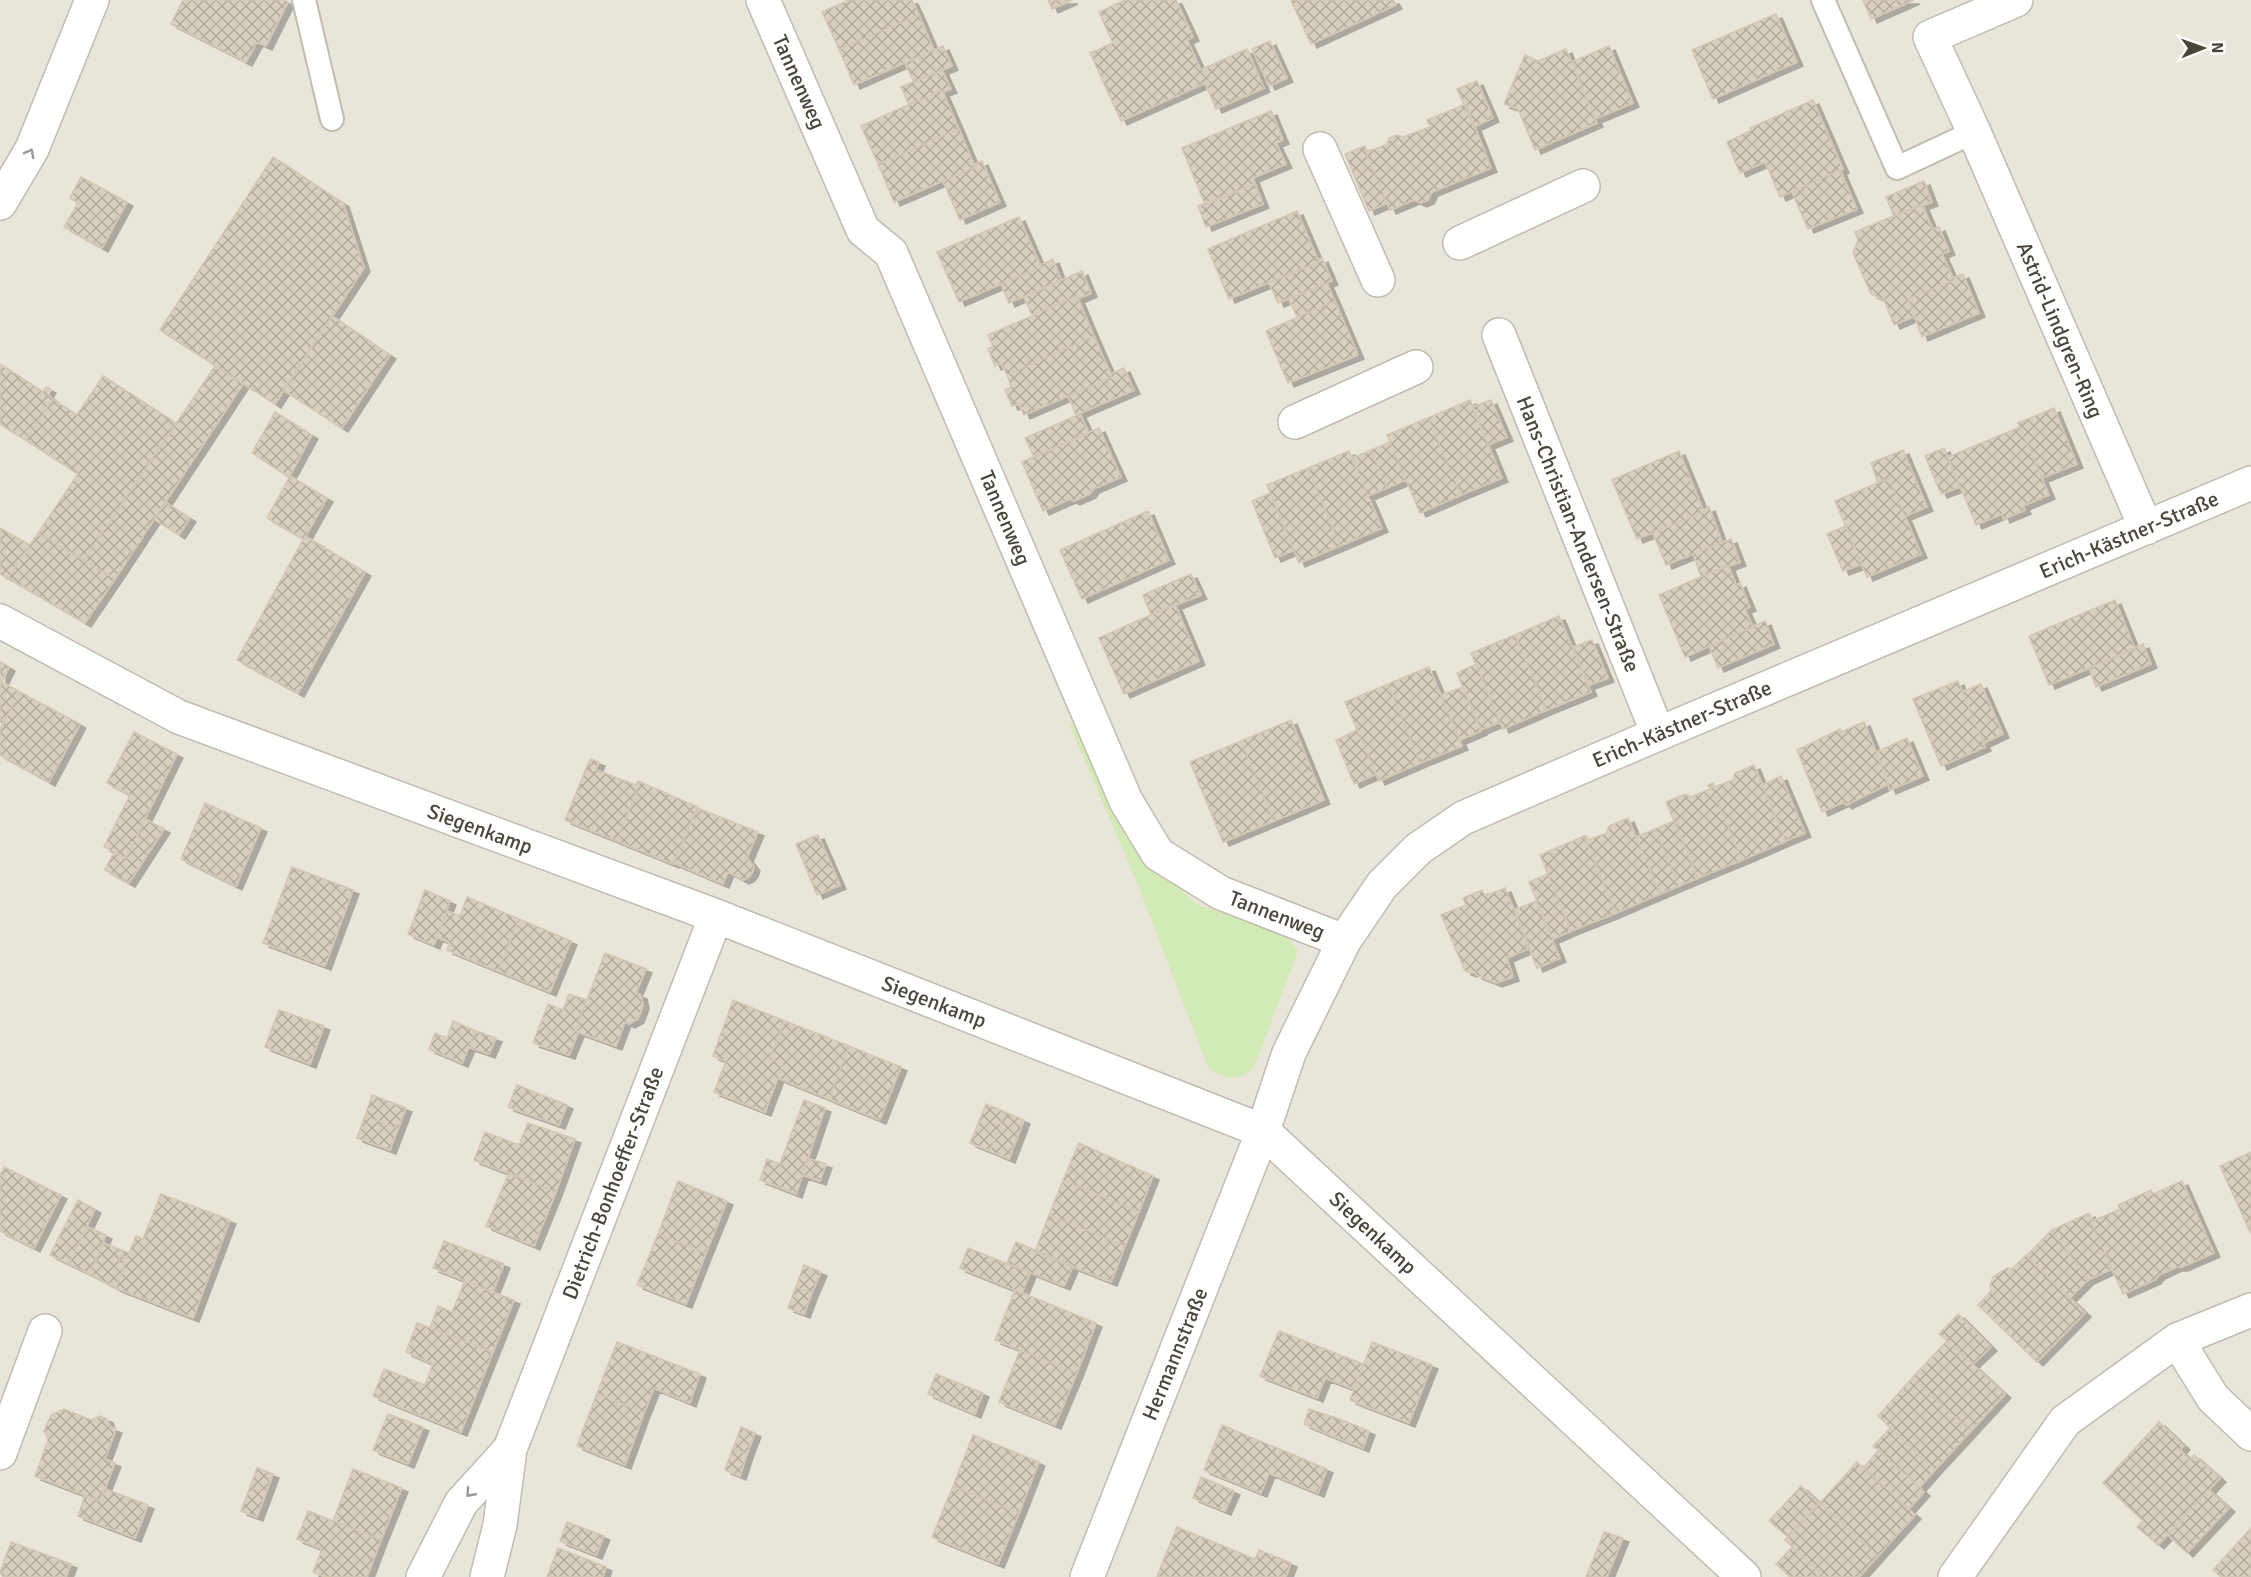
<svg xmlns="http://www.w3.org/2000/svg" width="2251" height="1577" viewBox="0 0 2251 1577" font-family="Signika,sans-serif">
	<defs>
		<pattern id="building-cross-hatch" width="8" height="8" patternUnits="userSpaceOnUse" patternTransform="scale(1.5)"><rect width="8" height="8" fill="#d8cfc1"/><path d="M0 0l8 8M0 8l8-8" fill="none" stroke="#b1aa9e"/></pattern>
		<filter id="shadow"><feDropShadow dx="6" dy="4" stdDeviation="0" flood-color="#0004"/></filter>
	</defs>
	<rect width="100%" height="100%" fill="#f6f3ec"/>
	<path fill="#eae5da" d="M 0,0 L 2251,0 L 2251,1577 L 0,1577 Z"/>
	<path fill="#d2eab5" d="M 1068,722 L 1087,735 L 1145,860 L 1198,905 L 1285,933 L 1298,951 L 1254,1067 C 1235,1084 1230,1079 1209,1070 L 1138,885 Z"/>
	<path fill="url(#building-cross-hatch)" stroke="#d3c7b4" stroke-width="1.5" filter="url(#shadow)" d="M 183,0 L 284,0 L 288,2 L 266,46 L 257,42 L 246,62 L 171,24 Z
		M 849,0 L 912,0 L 919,15 L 839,49 L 822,12 Z
		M 1048,0 L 1072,0 L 1052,9 Z
		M 1125,0 L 1176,0 L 1193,37 L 1187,40 L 1201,70 L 1207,67 L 1212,80 L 1121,121 L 1090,53 L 1113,43 L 1099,12 Z
		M 1291,0 L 1393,0 L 1396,5 L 1311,44 Z
		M 1863,0 L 1914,0 L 1871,19 Z
		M 1776,14 L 1797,62 L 1713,99 L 1692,50 Z
		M 919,15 L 934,50 L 854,85 L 839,49 Z
		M 1270,41 L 1287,78 L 1269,86 L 1252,49 Z
		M 943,46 L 952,66 L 914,82 L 905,63 Z
		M 1609,46 L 1633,103 L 1595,119 L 1572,62 Z
		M 1247,49 L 1264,88 L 1216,109 L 1205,83 L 1212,80 L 1207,67 Z
		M 1566,49 L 1597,123 L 1535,150 L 1518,109 L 1504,104 L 1525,55 L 1538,61 Z
		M 942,70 L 951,89 L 943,92 L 942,90 L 909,105 L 901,87 Z
		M 1477,81 L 1493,118 L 1474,127 L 1457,89 Z
		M 942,90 L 959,129 L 878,164 L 861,126 Z
		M 1813,100 L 1843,169 L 1780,197 L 1765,162 L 1740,173 L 1727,142 L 1752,130 L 1750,128 Z
		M 1466,104 L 1491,168 L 1432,192 L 1428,200 L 1421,203 L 1414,200 L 1390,210 L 1366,153 L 1387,144 L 1389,138 L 1397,135 L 1403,137 L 1430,127 L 1427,120 Z
		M 1271,111 L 1283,140 L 1276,143 L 1286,164 L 1253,178 L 1255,184 L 1205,205 L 1182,148 Z
		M 959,129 L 975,167 L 894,202 L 878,164 Z
		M 1365,146 L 1368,152 L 1366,153 L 1387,203 L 1369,211 L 1345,154 Z
		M 273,157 L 343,203 L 364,268 L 275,404 L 160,330 Z
		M 982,161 L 1000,202 L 960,220 L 943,181 L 975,167 L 975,164 Z
		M 1840,170 L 1857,209 L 1808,229 L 1792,192 Z
		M 81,177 L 127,202 L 102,248 L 64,227 L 78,203 L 70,198 Z
		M 1924,181 L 1932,202 L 1894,216 L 1886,197 Z
		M 1255,184 L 1263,204 L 1206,227 L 1198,206 Z
		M 1922,204 L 1933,230 L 1939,227 L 1949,251 L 1942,254 L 1954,280 L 1908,299 L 1915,316 L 1894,325 L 1884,300 L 1871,294 L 1853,253 L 1858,240 L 1855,232 Z
		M 1297,211 L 1319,262 L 1229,299 L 1208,249 Z
		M 1019,217 L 1041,267 L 959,302 L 937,252 Z
		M 1322,258 L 1332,281 L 1278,303 L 1269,283 L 1319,262 L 1318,260 Z
		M 1053,259 L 1061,280 L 1009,303 L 1001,284 L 1041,267 L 1041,265 Z
		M 1082,271 L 1091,293 L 1078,299 L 1077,296 L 1032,315 L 1024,297 Z
		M 1963,274 L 1979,313 L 1922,337 L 1908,299 L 1954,280 L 1953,278 Z
		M 1327,283 L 1335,301 L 1297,317 L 1289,299 Z
		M 1077,296 L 1094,336 L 1007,375 L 1001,363 L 995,366 L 988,349 L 993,346 L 988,335 Z
		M 1335,301 L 1358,355 L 1288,383 L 1266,331 Z
		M 332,316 L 390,355 L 342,428 L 283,390 Z
		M 1094,336 L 1112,377 L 1024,415 L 1019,404 L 1012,406 L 1005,390 L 1011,387 L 1007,375 Z
		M 0,364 L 43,392 L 46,387 L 50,389 L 47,394 L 53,399 L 26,440 L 0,424 Z
		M 215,366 L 243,384 L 115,579 L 84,560 Z
		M 1124,368 L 1134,390 L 1076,415 L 1068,396 L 1112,377 L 1111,374 Z
		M 103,376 L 176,423 L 84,560 L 38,533 L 78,474 L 26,440 L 53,399 L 77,415 Z
		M 1470,400 L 1502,478 L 1461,495 L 1428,418 Z
		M 1491,400 L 1507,437 L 1488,445 L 1472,407 Z
		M 2054,408 L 2077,464 L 2042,478 L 2018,423 Z
		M 275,412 L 312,435 L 289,477 L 252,453 Z
		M 1080,414 L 1089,433 L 1034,457 L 1025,438 Z
		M 1428,418 L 1461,495 L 1420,513 L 1387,435 Z
		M 2020,427 L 2049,495 L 2023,506 L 2025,510 L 2004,519 L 2002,514 L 1976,525 L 1948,457 Z
		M 1099,428 L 1121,477 L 1093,489 L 1090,494 L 1074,501 L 1070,499 L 1043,511 L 1022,462 Z
		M 1390,442 L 1406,480 L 1387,488 L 1371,450 Z
		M 1944,448 L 1960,487 L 1941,494 L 1925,456 Z
		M 1371,450 L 1387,488 L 1368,496 L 1353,458 Z
		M 1903,450 L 1927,507 L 1905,516 L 1889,478 L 1878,483 L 1871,463 Z
		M 1349,451 L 1382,528 L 1340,546 L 1308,468 Z
		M 1679,451 L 1704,512 L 1637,539 L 1612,480 Z
		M 1308,468 L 1340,546 L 1299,563 L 1267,485 Z
		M 290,476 L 327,498 L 304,539 L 267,518 Z
		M 1889,478 L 1921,554 L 1867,577 L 1835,501 Z
		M 1270,493 L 1294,550 L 1275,558 L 1252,501 Z
		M 165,502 L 190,518 L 179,535 L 154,519 Z
		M 1709,507 L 1722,542 L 1666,565 L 1653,533 L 1704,512 L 1703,510 Z
		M 1148,511 L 1169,560 L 1082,599 L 1060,550 Z
		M 1846,526 L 1862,564 L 1843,571 L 1827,534 Z
		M 0,528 L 30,545 L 8,578 L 0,574 Z
		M 38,533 L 115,579 L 85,623 L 8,578 Z
		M 305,536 L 365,572 L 298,693 L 237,660 Z
		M 1731,539 L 1740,562 L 1701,577 L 1693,554 Z
		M 1728,565 L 1736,585 L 1740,583 L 1750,607 L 1745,609 L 1753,627 L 1685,657 L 1659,595 Z
		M 1191,574 L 1201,595 L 1151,615 L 1143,595 Z
		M 2115,600 L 2135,649 L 2049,685 L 2029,636 Z
		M 1175,604 L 1199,661 L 1124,694 L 1099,638 Z
		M 1559,616 L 1591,692 L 1547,710 L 1515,635 Z
		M 1765,621 L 1774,644 L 1718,668 L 1709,646 Z
		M 1515,635 L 1547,710 L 1503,729 L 1471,653 Z
		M 1592,640 L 1608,678 L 1589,685 L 1573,647 Z
		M 2143,644 L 2151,664 L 2096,687 L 2089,668 Z
		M 0,662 L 9,667 L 0,686 Z
		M 1476,664 L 1500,722 L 1481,730 L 1457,673 Z
		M 1429,667 L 1462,746 L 1420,763 L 1388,684 Z
		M 1958,681 L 1985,747 L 1941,766 L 1913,699 Z
		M 2,682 L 20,692 L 3,724 L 0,722 L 0,686 Z
		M 1388,684 L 1420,763 L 1379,781 L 1345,702 Z
		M 1981,684 L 2003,734 L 1984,743 L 1962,692 Z
		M 1463,687 L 1481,731 L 1460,740 L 1441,695 Z
		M 20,692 L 80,724 L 49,782 L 0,755 L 0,729 Z
		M 1291,720 L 1324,800 L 1274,821 L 1241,741 Z
		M 1864,722 L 1889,784 L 1846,805 L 1844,802 L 1822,812 L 1797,750 L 1840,729 L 1841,732 Z
		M 1357,730 L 1376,774 L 1354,784 L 1336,740 Z
		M 134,732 L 177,754 L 126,858 L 104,847 L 130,795 L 107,783 Z
		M 1907,738 L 1923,776 L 1890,790 L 1876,752 Z
		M 1241,741 L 1274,821 L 1223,842 L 1190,762 Z
		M 590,759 L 599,762 L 596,770 L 636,785 L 638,781 L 640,782 L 617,841 L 565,820 Z
		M 1754,765 L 1786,841 L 1742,860 L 1710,784 L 1713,783 L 1714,787 L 1733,780 L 1735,773 Z
		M 1781,776 L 1805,833 L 1786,841 L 1762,785 Z
		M 640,782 L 698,807 L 673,864 L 617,841 Z
		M 1710,784 L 1742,860 L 1698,878 L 1666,802 L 1685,794 L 1691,797 L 1710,789 L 1708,785 Z
		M 205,803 L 261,828 L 236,886 L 181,859 Z
		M 697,808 L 758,832 L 747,858 L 754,867 L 752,873 L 748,878 L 743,880 L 728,872 L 723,884 L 674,863 Z
		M 1628,818 L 1660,894 L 1616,913 L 1584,836 L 1586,836 L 1588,840 L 1607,833 L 1609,826 Z
		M 145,819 L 164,829 L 129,883 L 105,870 L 114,852 L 126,858 Z
		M 1674,821 L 1698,878 L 1679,886 L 1655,829 Z
		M 1655,829 L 1679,886 L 1660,894 L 1636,837 Z
		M 818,835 L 840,885 L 817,895 L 796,844 Z
		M 1584,836 L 1616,913 L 1571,931 L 1540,855 Z
		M 292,867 L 353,890 L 325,966 L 263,943 Z
		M 1548,874 L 1571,931 L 1553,939 L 1529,882 Z
		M 1505,888 L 1530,948 L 1507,958 L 1513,977 L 1496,983 L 1476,975 L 1475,972 L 1471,973 L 1465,971 L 1441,915 L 1466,905 L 1463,898 L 1482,890 L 1485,896 Z
		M 425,890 L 450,901 L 434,945 L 408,934 Z
		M 467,897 L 519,919 L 498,971 L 447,950 L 450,943 L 437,937 L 447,911 L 460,916 Z
		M 1536,901 L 1560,958 L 1537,968 L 1514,910 Z
		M 519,919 L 571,941 L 550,992 L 498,971 Z
		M 605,953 L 646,969 L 636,993 L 641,995 L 643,1005 L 638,1019 L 629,1024 L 625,1022 L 616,1046 L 575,1031 Z
		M 569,994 L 587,1000 L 575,1031 L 578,1033 L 569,1055 L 533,1043 L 548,1004 L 563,1010 Z
		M 733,1000 L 785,1021 L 769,1059 L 783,1064 L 765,1112 L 714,1092 L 726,1061 L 713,1056 Z
		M 279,1010 L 324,1026 L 310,1064 L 265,1047 Z
		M 453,1021 L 476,1031 L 462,1063 L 429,1049 L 435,1033 L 447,1038 Z
		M 785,1021 L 849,1046 L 829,1099 L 778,1078 L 783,1064 L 769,1059 Z
		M 476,1031 L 496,1038 L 489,1054 L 469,1047 Z
		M 849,1046 L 901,1067 L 880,1120 L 829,1099 Z
		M 517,1085 L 567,1105 L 559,1125 L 508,1107 Z
		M 372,1095 L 406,1108 L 398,1129 L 365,1116 Z
		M 804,1100 L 825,1108 L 796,1194 L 760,1180 L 767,1159 L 780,1164 Z
		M 986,1104 L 1005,1112 L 990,1151 L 970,1143 Z
		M 1005,1112 L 1024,1120 L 1009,1159 L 990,1151 Z
		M 365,1116 L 398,1129 L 390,1150 L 357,1138 Z
		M 528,1123 L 575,1139 L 556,1192 L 474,1160 L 485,1132 L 519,1145 Z
		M 1079,1143 L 1153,1176 L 1139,1212 L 1063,1180 Z
		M 2251,1152 L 2251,1234 L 2220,1166 Z
		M 807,1158 L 826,1164 L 820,1181 L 802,1175 Z
		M 4,1167 L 61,1195 L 34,1248 L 0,1231 L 0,1176 Z
		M 509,1173 L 556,1192 L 534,1246 L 486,1226 Z
		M 1063,1180 L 1139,1212 L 1125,1246 L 1049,1215 Z
		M 678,1181 L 727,1201 L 706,1253 L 658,1234 Z
		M 2182,1181 L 2214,1253 L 2182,1267 L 2176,1267 L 2159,1275 L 2155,1280 L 2123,1294 L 2091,1222 L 2120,1209 L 2118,1205 L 2151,1190 L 2153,1194 Z
		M 161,1194 L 230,1220 L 193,1318 L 116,1288 L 125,1264 L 119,1262 L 121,1256 L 127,1258 L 136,1236 L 143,1239 Z
		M 78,1200 L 95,1209 L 69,1264 L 50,1255 Z
		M 2089,1213 L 2093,1221 L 2091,1222 L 2112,1269 L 2088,1280 L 2052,1230 Z
		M 1049,1215 L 1125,1246 L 1111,1282 L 1035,1252 Z
		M 87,1227 L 106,1235 L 90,1274 L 69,1264 Z
		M 2052,1230 L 2088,1280 L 2070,1298 L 2026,1256 Z
		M 658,1234 L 706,1253 L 686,1304 L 637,1285 Z
		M 444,1241 L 504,1264 L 493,1292 L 433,1268 Z
		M 1016,1242 L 1073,1266 L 1064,1286 L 1007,1263 Z
		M 103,1243 L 129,1253 L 127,1258 L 121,1256 L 119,1262 L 125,1264 L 116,1288 L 90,1274 Z
		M 968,1248 L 1030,1273 L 1022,1293 L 960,1268 Z
		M 2026,1255 L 2085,1313 L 2037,1362 L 1978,1305 L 1991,1291 L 1990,1286 L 1993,1277 L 2007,1268 L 2012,1269 Z
		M 804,1265 L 821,1272 L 812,1293 L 796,1287 Z
		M 465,1281 L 514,1300 L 493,1352 L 430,1328 L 438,1306 L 452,1312 Z
		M 796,1287 L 812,1293 L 804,1314 L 788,1308 Z
		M 1015,1290 L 1096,1323 L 1077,1373 L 995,1340 Z
		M 1958,1314 L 1991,1347 L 1973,1364 L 1939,1334 Z
		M 417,1323 L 493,1352 L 461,1432 L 373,1396 L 384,1369 L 425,1385 L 433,1364 L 406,1352 Z
		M 1279,1331 L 1363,1364 L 1354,1389 L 1325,1378 L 1317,1398 L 1260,1376 Z
		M 1947,1341 L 2005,1394 L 1971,1431 L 1912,1378 Z
		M 617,1342 L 700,1374 L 690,1403 L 654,1388 L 644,1413 L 597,1393 Z
		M 1372,1342 L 1432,1365 L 1409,1423 L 1350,1400 Z
		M 1020,1350 L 1077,1373 L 1055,1425 L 999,1402 Z
		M 936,1374 L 983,1393 L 975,1414 L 928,1394 Z
		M 1912,1378 L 1971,1431 L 1935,1470 L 1878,1416 Z
		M 597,1393 L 644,1413 L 625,1465 L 577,1446 Z
		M 64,1409 L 91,1420 L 100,1416 L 107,1419 L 110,1427 L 116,1429 L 105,1459 L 115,1463 L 100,1501 L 35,1476 L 48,1440 L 44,1431 L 51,1415 Z
		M 1309,1409 L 1342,1420 L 1335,1437 L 1304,1424 Z
		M 388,1414 L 423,1427 L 408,1464 L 373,1450 Z
		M 1342,1420 L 1369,1431 L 1363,1448 L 1335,1437 Z
		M 2159,1422 L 2184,1446 L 2180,1450 L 2190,1460 L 2194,1455 L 2220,1478 L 2158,1545 L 2137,1527 L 2143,1521 L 2103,1483 Z
		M 1222,1425 L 1327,1469 L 1318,1493 L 1269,1473 L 1261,1493 L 1204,1470 Z
		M 741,1427 L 755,1433 L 747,1454 L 733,1448 Z
		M 1890,1428 L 1935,1470 L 1920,1487 L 1873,1446 Z
		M 973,1435 L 1039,1462 L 1019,1513 L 953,1486 Z
		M 733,1448 L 747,1454 L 740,1476 L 725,1470 Z
		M 1879,1450 L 1924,1492 L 1909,1509 L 1863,1468 Z
		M 1857,1462 L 1915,1515 L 1878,1556 L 1820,1503 Z
		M 257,1468 L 273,1474 L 266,1493 L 250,1487 Z
		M 353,1469 L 402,1488 L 381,1540 L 333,1521 Z
		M 1201,1477 L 1234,1491 L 1225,1511 L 1193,1498 Z
		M 953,1486 L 1019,1513 L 998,1564 L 932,1537 Z
		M 1801,1486 L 1819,1503 L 1788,1537 L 1769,1521 Z
		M 250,1487 L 266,1493 L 257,1517 L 241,1511 Z
		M 105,1489 L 148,1505 L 135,1538 L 78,1516 L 85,1495 L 100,1501 Z
		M 2209,1490 L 2229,1508 L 2187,1553 L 2168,1535 Z
		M 1820,1503 L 1878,1556 L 1859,1577 L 1825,1577 L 1785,1540 Z
		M 308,1511 L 381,1540 L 367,1577 L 325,1577 L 313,1572 L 322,1549 L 297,1539 Z
		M 567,1522 L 604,1536 L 596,1555 L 560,1541 Z
		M 1177,1527 L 1255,1559 L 1259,1550 L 1291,1563 L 1286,1577 L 1160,1577 L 1157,1576 Z
		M 2251,1528 L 2251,1577 L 2221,1577 L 2213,1570 Z
		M 1604,1532 L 1623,1538 L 1607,1577 L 1586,1577 Z
		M 11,1542 L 71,1564 L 66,1577 L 3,1577 L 0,1572 Z
		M 1792,1547 L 1825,1577 L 1790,1577 L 1776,1564 Z
		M 558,1548 L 606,1567 L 603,1577 L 547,1577 Z"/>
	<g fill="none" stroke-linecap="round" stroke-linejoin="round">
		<g stroke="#c2bbae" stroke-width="26">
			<path id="lane" d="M 304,0 L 332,119
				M 1823,0 L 1897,168 L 1974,132"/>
		</g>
		<g stroke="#c2bbae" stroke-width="36">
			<path id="street" d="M 763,0 L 863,230 L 891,253 L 1126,801 L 1158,854 L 1221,893 L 1344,941
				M 2016,0 L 1930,37 L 1974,132 L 2146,528
				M 1320,149 L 1378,280
				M 0,203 L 32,149 L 92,0
				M 1460,243 L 1583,186
				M 1499,335 L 1658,734
				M 1295,422 L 1416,367
				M 0,621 L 179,717 L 716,916 L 1263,1131 L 1744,1577
				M 2177,1340 L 2213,1398 L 2251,1434
				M 0,1453 L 45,1331
				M 423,1577 L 461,1503 L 510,1449
				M 487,1577 L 500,1525 L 510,1449 L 716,916
				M 1087,1577 L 1263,1131 L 1289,1053 L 1344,941 L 1382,885 L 1418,849 L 1463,818 L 1658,734 L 2251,483
				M 1955,1577 L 2065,1421 L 2177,1340 L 2251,1310"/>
		</g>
		<use href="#lane" stroke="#fff" stroke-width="22"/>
		<use href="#street" stroke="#fff" stroke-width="33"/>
	</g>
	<defs><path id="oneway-chevron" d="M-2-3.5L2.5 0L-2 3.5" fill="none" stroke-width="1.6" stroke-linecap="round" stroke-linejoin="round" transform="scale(1.5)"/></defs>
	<g stroke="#9c9892">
		<use href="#oneway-chevron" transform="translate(30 153) rotate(-62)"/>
		<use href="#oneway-chevron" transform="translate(470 1493) rotate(132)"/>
	</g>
	<g text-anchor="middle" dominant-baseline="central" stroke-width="6" stroke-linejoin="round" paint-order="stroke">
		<g font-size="21" fill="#4b4439" stroke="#fff">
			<text transform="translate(799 82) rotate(66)">Tannenweg</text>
			<text transform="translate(2060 330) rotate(67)">Astrid-Lindgren-Ring</text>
			<text transform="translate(1005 518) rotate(67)">Tannenweg</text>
			<text transform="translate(1578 534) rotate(68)">Hans-Christian-Andersen-Straße</text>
			<text transform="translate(2129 535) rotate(-23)">Erich-Kästner-Straße</text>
			<text transform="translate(1682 724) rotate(-23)">Erich-Kästner-Straße</text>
			<text transform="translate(480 829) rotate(20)">Siegenkamp</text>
			<text transform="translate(1277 915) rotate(21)">Tannenweg</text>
			<text transform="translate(934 1002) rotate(21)">Siegenkamp</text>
			<text transform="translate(613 1183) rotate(-69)">Dietrich-Bonhoeffer-Straße</text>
			<text transform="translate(1373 1233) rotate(43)">Siegenkamp</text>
			<text transform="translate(1175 1354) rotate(-68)">Hermannstraße</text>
		</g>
	</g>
	<g transform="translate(2203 48) rotate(89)" stroke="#ffffff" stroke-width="4.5" paint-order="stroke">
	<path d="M0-4.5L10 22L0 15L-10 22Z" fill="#4b4439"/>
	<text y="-9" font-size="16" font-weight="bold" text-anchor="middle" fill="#4b4439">N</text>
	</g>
</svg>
